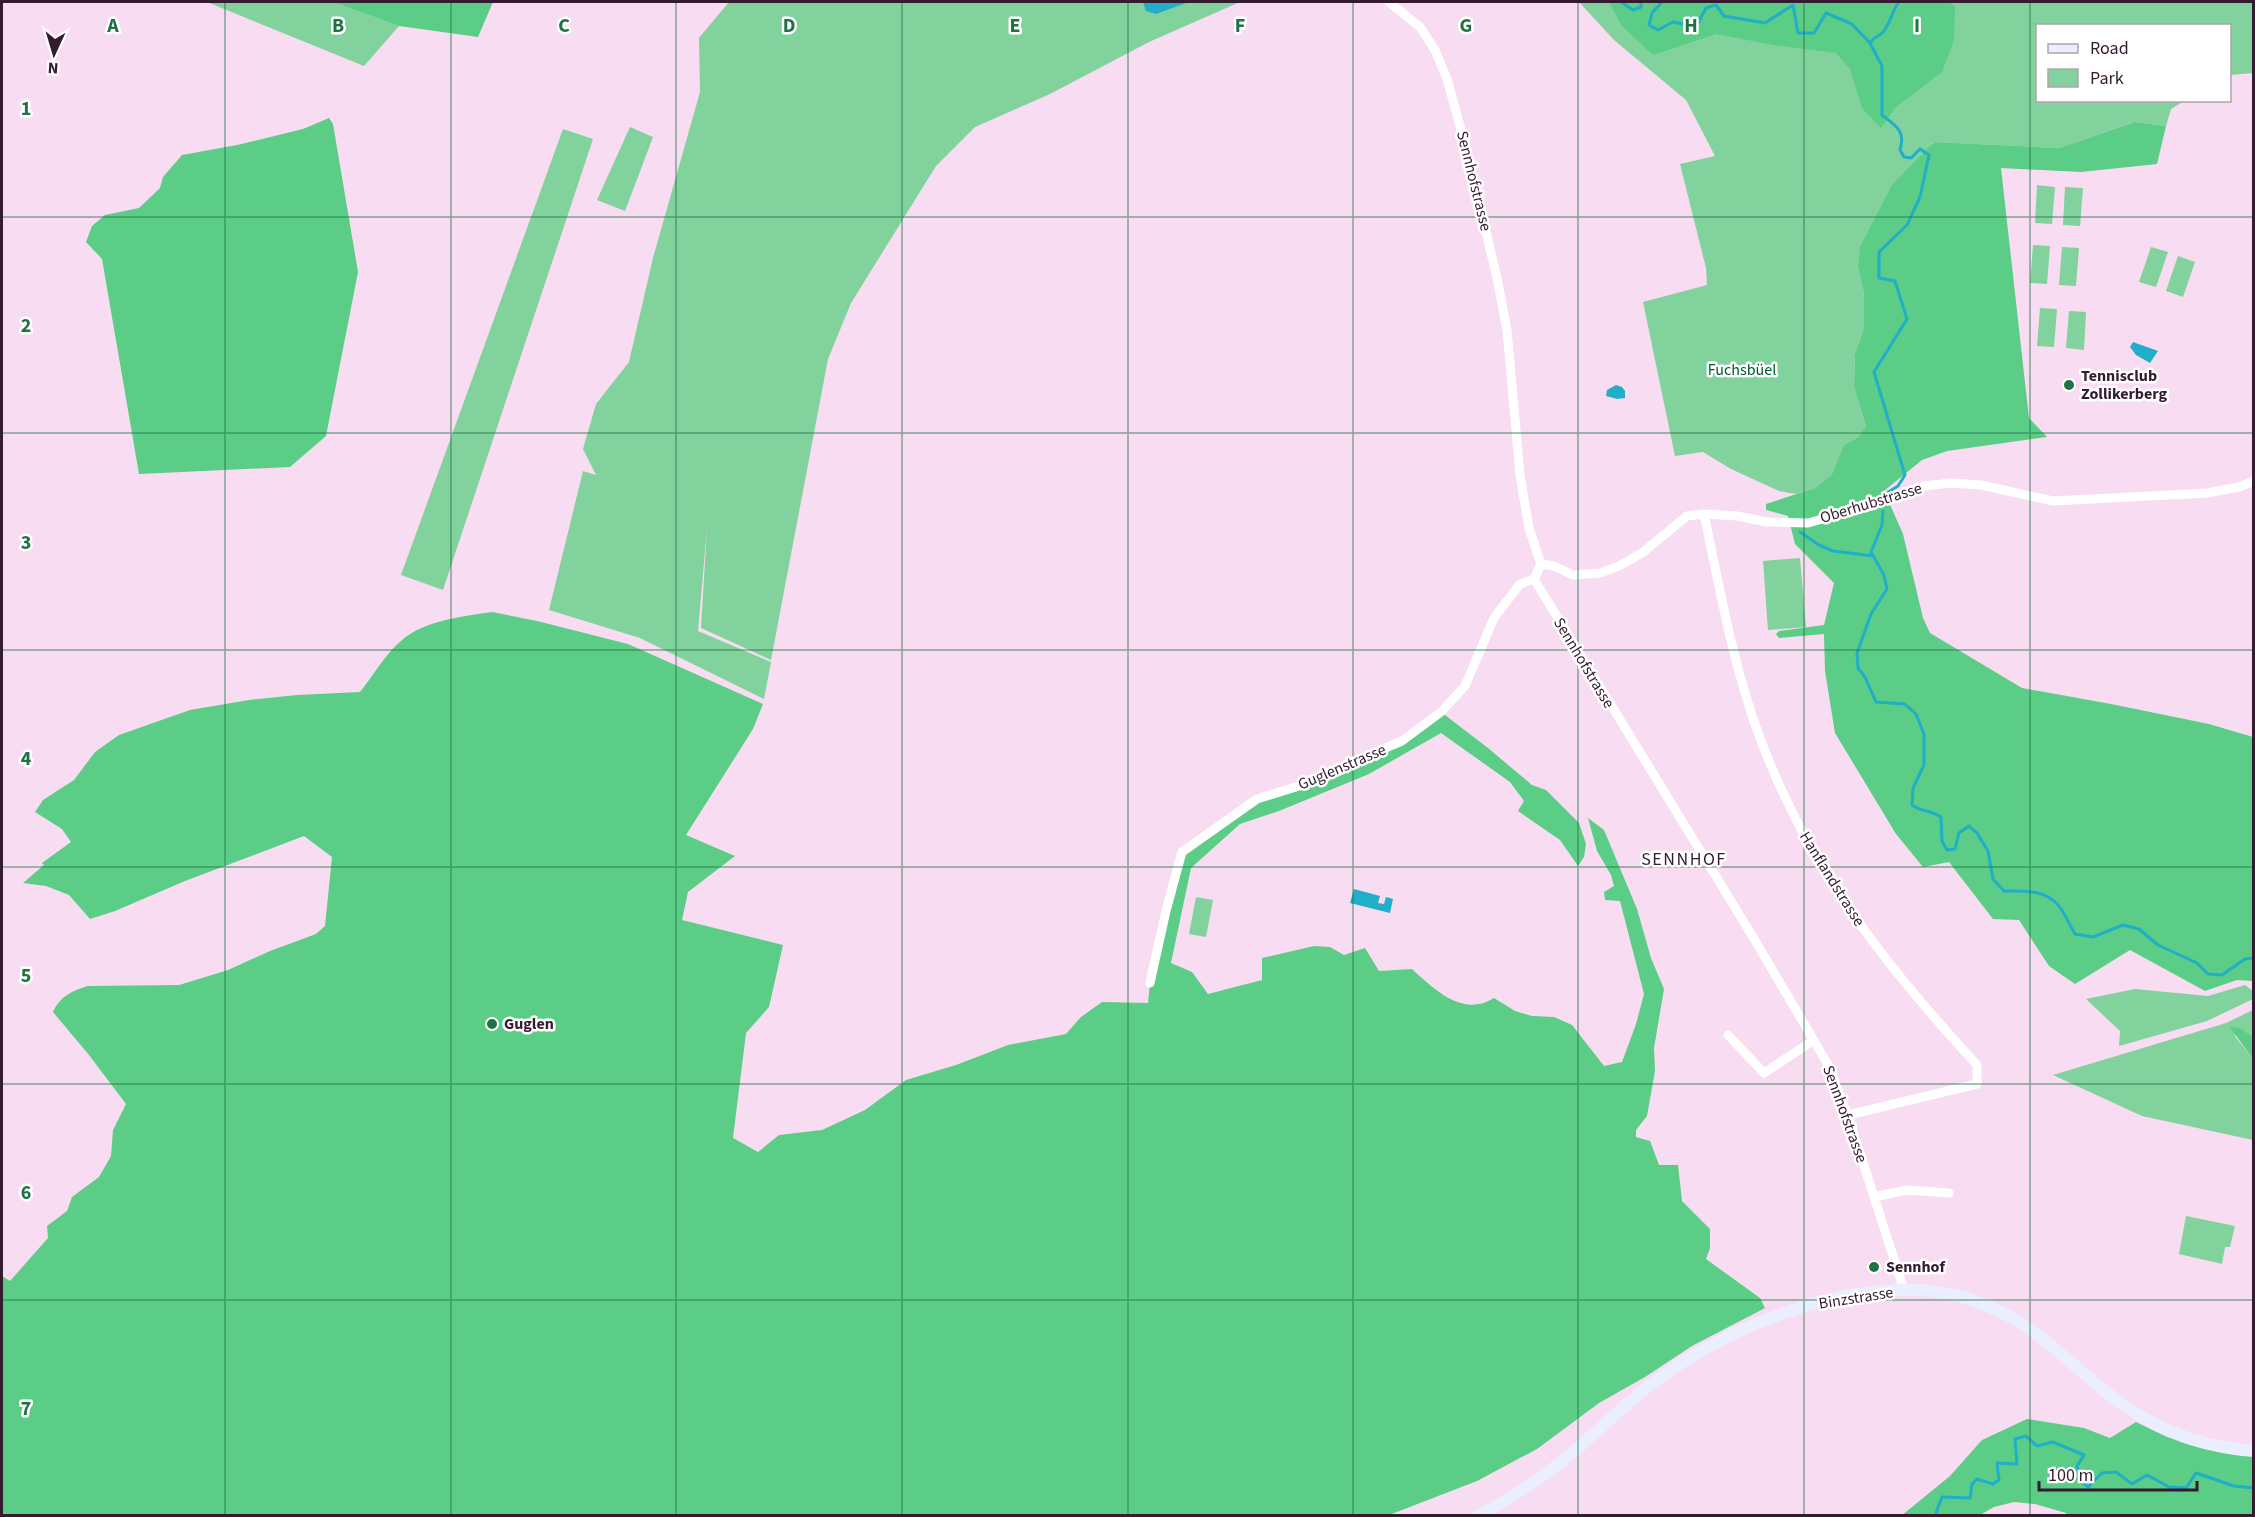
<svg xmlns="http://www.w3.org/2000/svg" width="2255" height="1517" viewBox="0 0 2255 1517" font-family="'Source Sans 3',sans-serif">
	<rect width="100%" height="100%" fill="#f8dcf1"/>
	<path fill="#81d29c" d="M 207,2 L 332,2 L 399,26 L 364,66 Z
		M 729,2 L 1240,2 L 1149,42 L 1050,94 L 975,127 L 936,166 L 851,303 L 828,359 L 771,660 L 701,628 L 707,528 L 698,631 L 771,662 L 764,699 L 640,638 L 549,610 L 583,471 L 596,475 L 583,449 L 596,404 L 629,362 L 653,258 L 700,92 L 699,38 Z
		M 1579,2 L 2253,2 L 2253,73 L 2230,75 L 2230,26 L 2038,26 L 2038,100 L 2184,101 L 2171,109 L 2166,126 L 2133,122 L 2059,148 L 1933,142 L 1858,268 L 1864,294 L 1864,328 L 1855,354 L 1854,387 L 1866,426 L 1858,437 L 1844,445 L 1833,475 L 1815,488 L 1796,494 L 1779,491 L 1731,469 L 1703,452 L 1675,456 L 1643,302 L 1707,285 L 1706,268 L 1680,164 L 1715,156 L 1686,100 L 1614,40 Z
		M 630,127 L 653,137 L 625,211 L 597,200 Z
		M 563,129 L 593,139 L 443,590 L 401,575 Z
		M 2037,185 L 2055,187 L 2052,224 L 2035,223 Z
		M 2065,187 L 2083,188 L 2080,226 L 2063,225 Z
		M 2033,245 L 2050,246 L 2047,284 L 2030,283 Z
		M 2062,247 L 2079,248 L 2076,286 L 2059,285 Z
		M 2151,247 L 2168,252 L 2156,287 L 2139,282 Z
		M 2178,256 L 2195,262 L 2183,297 L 2166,291 Z
		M 2040,308 L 2057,309 L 2054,347 L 2037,346 Z
		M 2069,311 L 2086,312 L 2084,350 L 2066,348 Z
		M 1800,558 L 1806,627 L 1768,630 L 1763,561 Z
		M 1196,897 L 1213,900 L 1206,937 L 1189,934 Z
		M 2245,985 L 2253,991 L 2253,999 L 2207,1021 L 2119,1046 L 2120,1031 L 2086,999 L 2135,989 L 2208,996 Z
		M 2253,1010 L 2253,1038 L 2234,1035 L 2253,1059 L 2253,1140 L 2142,1116 L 2053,1075 L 2226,1023 Z
		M 2186,1216 L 2235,1226 L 2230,1247 L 2225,1247 L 2222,1264 L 2179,1254 Z"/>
	<path fill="#5bcd87" d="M 332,2 L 493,2 L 478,37 L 399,26 Z
		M 1609,2 L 1950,2 L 1955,7 L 1954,40 L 1942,72 L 1896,107 L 1881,128 L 1862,108 L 1850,69 L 1836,53 L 1774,45 L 1716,34 L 1653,55 L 1622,26 Z
		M 329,118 L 333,124 L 358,272 L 326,436 L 290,467 L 139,474 L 102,259 L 86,242 L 92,226 L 105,215 L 139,208 L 160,188 L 163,177 L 182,155 L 237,145 L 303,129 Z
		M 2134,122 L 2166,126 L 2157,164 L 2081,172 L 2001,168 L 2029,418 L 2047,437 L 1947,451 L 1922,460 L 1884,491 L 1903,534 L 1923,618 L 1930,633 L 2022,688 L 2111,704 L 2209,724 L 2253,737 L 2253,981 L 2237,980 L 2205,991 L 2130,950 L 2075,984 L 2049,966 L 2019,920 L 1993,919 L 1949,862 L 1923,867 L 1896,834 L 1835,733 L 1825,671 L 1824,634 L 1779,638 L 1776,634 L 1779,631 L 1824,625 L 1834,583 L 1795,544 L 1788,516 L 1766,510 L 1766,504 L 1815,488 L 1832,475 L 1844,445 L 1858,437 L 1866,426 L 1854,387 L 1855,354 L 1864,328 L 1864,294 L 1858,268 L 1860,247 L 1892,185 L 1934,142 L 2059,148 Z
		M 492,612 L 537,621 L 628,644 L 763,704 L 753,729 L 686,835 L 735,856 L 688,892 L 682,920 L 783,945 L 769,1007 L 746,1033 L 733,1138 L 758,1152 L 779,1135 L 822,1130 L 865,1110 L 906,1080 L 956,1065 L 1008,1045 L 1066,1034 L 1081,1017 L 1102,1002 L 1148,1003 L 1150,983 L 1182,852 L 1257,799 L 1315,781 L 1402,741 L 1441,712 L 1488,748 L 1532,785 L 1546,790 L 1579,823 L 1586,844 L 1584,857 L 1578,866 L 1560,840 L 1518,811 L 1524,801 L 1510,782 L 1441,733 L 1369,774 L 1279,811 L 1240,824 L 1191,868 L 1171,963 L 1192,972 L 1208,994 L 1262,980 L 1262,958 L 1314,946 L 1330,947 L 1344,955 L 1365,948 L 1379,971 L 1412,969 C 1434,989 1463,1018 1494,998 L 1515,1011 L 1532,1016 L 1554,1017 L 1572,1025 L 1604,1066 L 1622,1062 L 1636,1024 L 1644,994 L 1620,901 L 1605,900 L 1604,892 L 1614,886 L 1611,875 L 1597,851 L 1588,818 L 1604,830 L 1637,909 L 1651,958 L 1664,989 L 1654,1048 L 1655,1071 L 1647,1116 L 1636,1130 L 1636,1137 L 1650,1141 L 1659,1165 L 1678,1165 L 1682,1201 L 1710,1229 L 1710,1248 L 1706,1259 L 1760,1298 L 1765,1308 L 1692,1346 L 1645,1377 L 1599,1403 L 1537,1449 L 1477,1481 L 1389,1515 L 2,1516 L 2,1276 L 10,1281 L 48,1238 L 47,1226 L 67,1211 L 72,1197 L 99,1177 L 111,1156 L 113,1130 L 126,1104 L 89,1055 L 53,1012 C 59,997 73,990 88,986 L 179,985 L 228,970 L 270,951 L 316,934 L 325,926 L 332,857 L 304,836 L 185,881 L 115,911 L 90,919 L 69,895 L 46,886 L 23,883 L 44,865 L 42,863 L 71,842 L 62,829 L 35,812 L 43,800 L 74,780 L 95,752 L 119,735 L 190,710 L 249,700 L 297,695 L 360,692 C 373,676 386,653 401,641 C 422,621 464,616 492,612 Z
		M 2229,1026 L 2239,1028 L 2253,1037 L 2253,1059 Z
		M 2027,1419 L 2084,1428 L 2110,1438 L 2136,1422 L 2167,1437 L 2200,1446 L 2253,1451 L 2253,1515 L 2067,1515 L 2066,1513 L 2035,1504 L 2014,1502 L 1994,1507 L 1980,1515 L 1901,1516 L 1950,1476 L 1982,1440 Z"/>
	<path fill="#21aec8" d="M 1143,2 L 1207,2 L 1186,3 L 1156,14 L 1146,11 Z
		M 2133,342 L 2158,351 L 2150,363 L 2136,355 L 2130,347 Z
		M 1616,385 L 1622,387 L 1625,391 L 1625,398 L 1617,399 L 1606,396 L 1607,390 Z
		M 1354,889 L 1380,896 L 1378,903 L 1384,904 L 1386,897 L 1393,899 L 1390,913 L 1350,903 Z"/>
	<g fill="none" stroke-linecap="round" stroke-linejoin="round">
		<path stroke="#21aec8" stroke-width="3" d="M 1621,2 L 1633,10 L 1641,7 L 1641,2
			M 1662,2 L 1652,13 L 1649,25 L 1658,30 L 1673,22 L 1688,25 L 1698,23 L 1706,8 L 1716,5 L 1724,16 L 1765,23 L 1793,5 L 1798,33 L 1814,33 L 1826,13 L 1852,24 L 1870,43 L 1882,66 L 1882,115 C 1896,126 1906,131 1900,150 L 1904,157 L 1911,158 L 1920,149 L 1929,155 L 1920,197 L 1907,225 L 1879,252 L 1879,278 L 1895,281 L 1907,319 L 1874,372 L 1905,475 L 1898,486 L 1882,496
			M 1870,43 C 1874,36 1877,38 1882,33 C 1890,26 1892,10 1899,2
			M 1883,511 L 1882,525 L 1871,552 L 1884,575 L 1887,589 L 1871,614 L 1857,653 L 1858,668 L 1865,677 L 1876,702 L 1905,704 L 1916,714 L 1924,734 L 1924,765 L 1913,788 L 1912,805 C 1921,812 1931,810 1941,817 L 1942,841 L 1947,850 L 1955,849 L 1959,833 L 1969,826 L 1977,833 L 1988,851 L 1993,879 L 2004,891 C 2022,891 2045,889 2058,905 C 2064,911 2070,926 2075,934 L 2093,937 L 2123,925 L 2139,929 L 2158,945 L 2197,963 L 2208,974 L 2222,975 L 2245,959 L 2254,958
			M 1800,532 L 1819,545 L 1833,551 L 1873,556
			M 1935,1516 L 1942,1497 L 1970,1498 L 1972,1484 L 1977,1479 L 1993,1484 L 1999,1480 L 1997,1463 L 2017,1464 L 2015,1439 L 2026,1436 L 2037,1446 L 2053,1442 L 2084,1455 L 2077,1466 L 2081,1481 L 2088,1487 L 2102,1473 L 2116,1472 L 2132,1484 L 2147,1475 L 2169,1487 L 2186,1488 L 2196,1473 L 2234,1486 L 2254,1488"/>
		<path stroke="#fff" stroke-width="9" d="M 1389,2 L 1420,27 L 1435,50 L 1447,79 L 1465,144 L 1497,278 L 1507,330 L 1520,475 L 1529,528 L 1541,564 L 1534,579 L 1753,937 L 1830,1068 L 1850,1122 L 1904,1290
			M 1704,514 C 1720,589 1733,666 1760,738 C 1809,869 1884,964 1977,1065 L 1977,1084 L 1848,1115
			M 1541,564 L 1554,566 L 1573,575 L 1600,573 L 1619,566 L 1642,553 L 1687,516 L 1704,514 L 1737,516 L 1767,522 L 1808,523 L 1858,509 L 1924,486 L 1951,483 L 1981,485 L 2053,501 L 2207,493 L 2239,487 L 2254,481
			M 1150,983 L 1166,911 L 1182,852 L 1257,799 L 1315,781 L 1357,760 L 1402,741 L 1441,712 L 1465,686 L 1494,618 L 1520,584 L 1534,579
			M 1728,1035 L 1764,1073 L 1814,1040
			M 1874,1197 L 1907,1190 L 1949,1193"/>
		<path stroke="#eaeeff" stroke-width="12" d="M 1478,1516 C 1511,1498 1543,1478 1572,1453 C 1598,1431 1623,1406 1650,1385 C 1725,1326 1854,1275 1950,1294 C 1975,1299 1999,1310 2021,1323 C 2050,1342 2075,1366 2102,1389 C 2149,1427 2193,1446 2254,1451"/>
	</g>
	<path fill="none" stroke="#1f7243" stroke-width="1.5" stroke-opacity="0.55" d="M 225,2 L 225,1516M 451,2 L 451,1516M 676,2 L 676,1516M 902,2 L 902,1516M 1128,2 L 1128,1516M 1353,2 L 1353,1516M 1578,2 L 1578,1516M 1804,2 L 1804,1516M 2030,2 L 2030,1516M 2,217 L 2254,217M 2,433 L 2254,433M 2,650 L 2254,650M 2,867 L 2254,867M 2,1084 L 2254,1084M 2,1300 L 2254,1300"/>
	<g fill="#1f7243" stroke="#fff" stroke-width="2">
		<circle cx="2069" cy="385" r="6"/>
		<circle cx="492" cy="1024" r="6"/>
		<circle cx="1874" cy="1267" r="6"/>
	</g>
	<g text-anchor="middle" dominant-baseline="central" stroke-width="5" stroke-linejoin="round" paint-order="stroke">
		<g font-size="16" fill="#351b30" stroke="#fff">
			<text transform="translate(1474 181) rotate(76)">Sennhofstrasse</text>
			<text transform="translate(1871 503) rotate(-17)">Oberhubstrasse</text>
			<text transform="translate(1584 663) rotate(59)">Sennhofstrasse</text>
			<text transform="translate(1342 767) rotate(-23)">Guglenstrasse</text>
			<text transform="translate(1832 879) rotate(58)">Hanflandstrasse</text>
			<text transform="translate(1845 1114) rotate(70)">Sennhofstrasse</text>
			<text transform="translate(1856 1298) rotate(-9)">Binzstrasse</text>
		</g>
		<g font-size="16" fill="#005a2f" stroke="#fff">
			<text x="1742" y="370">Fuchsbüel</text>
		</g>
		<g font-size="16" font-weight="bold" fill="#351b30" stroke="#fff" text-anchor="start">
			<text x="2081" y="376">Tennisclub<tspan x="2081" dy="18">Zollikerberg</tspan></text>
			<text x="504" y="1024">Guglen</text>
			<text x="1886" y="1267">Sennhof</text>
		</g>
		<g font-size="18" letter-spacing="1.5" fill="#351b30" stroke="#fff">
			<text x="1684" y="859">SENNHOF</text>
		</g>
	</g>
	<g font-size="20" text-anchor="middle" font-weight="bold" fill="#1f7243" stroke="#fff" stroke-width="5" stroke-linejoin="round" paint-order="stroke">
		<text x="113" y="32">A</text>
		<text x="338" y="32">B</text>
		<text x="564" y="32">C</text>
		<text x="789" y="32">D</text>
		<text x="1015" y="32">E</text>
		<text x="1240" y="32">F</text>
		<text x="1466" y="32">G</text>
		<text x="1691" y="32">H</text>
		<text x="1917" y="32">I</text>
		<text x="26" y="115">1</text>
		<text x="26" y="332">2</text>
		<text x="26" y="549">3</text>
		<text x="26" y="765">4</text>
		<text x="26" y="982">5</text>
		<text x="26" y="1199">6</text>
		<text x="26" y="1415">7</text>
	</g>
	<rect width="2255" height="1517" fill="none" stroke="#351b30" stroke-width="6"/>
	<rect x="2036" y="24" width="195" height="78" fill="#ffffff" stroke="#aea4ac" stroke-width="1.5"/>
	<rect x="2048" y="44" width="30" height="9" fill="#eaeeff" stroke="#aea4ac" stroke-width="1.5"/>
	<text x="2090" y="54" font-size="18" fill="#351b30">Road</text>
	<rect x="2048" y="69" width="30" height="18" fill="#81d29c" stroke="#aea4ac" stroke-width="1.5"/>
	<text x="2090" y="84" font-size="18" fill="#351b30">Park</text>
	<g transform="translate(54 54) rotate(184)" stroke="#ffffff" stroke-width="4.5" paint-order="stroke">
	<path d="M0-4.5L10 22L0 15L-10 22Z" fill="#351b30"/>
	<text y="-9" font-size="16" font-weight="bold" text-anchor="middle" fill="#351b30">N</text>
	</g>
	<path d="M2039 1481v9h158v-9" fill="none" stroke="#351b30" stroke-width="3"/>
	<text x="2048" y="1481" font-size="18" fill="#351b30" stroke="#ffffff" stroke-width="4.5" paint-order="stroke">100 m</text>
</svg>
